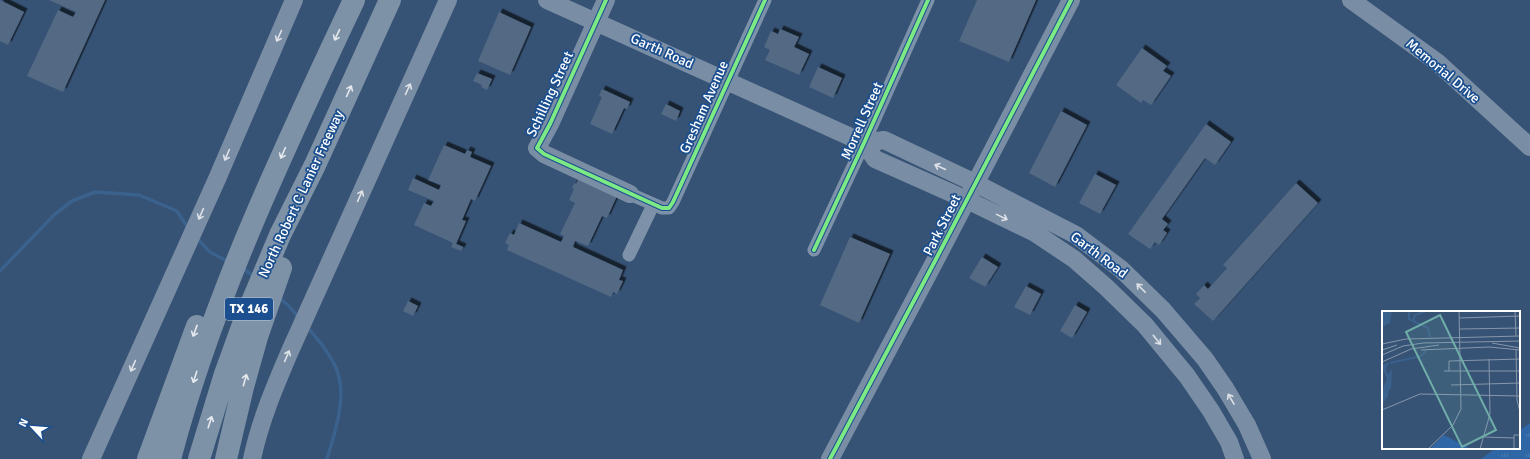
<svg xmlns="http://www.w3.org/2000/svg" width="1530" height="459" viewBox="0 0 1530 459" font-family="Signika,sans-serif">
	<defs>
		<pattern id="park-tufts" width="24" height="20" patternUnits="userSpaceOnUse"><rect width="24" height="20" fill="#2f66a5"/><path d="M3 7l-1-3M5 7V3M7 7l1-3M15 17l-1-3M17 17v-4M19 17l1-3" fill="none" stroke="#4e7db2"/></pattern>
		<filter id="shadow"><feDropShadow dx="3.5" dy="-3.5" stdDeviation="0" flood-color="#0009"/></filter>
	</defs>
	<rect width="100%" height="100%" fill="#365274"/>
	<path fill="url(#park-tufts)" d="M 1530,423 L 1530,459 L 1481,459 L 1496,448 L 1519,448 L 1519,431 Z"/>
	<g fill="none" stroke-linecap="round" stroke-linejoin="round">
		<path stroke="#3b618d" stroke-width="3.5" d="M 196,237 L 210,252 L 229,262
			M 242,268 L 255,277
			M 0,271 L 54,215 L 72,201 L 95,192 L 139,195 L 177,211 L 188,228
			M 278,297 L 289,306 L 299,318
			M 307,327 C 318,339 329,352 336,368 C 348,395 335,432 327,459"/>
	</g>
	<path fill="#526984" filter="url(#shadow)" d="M 0,0 L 24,12 L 8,45 L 0,41 Z
		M 49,0 L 105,0 L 63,92 L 27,76 L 58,10 L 73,17 L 76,12 Z
		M 977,0 L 1036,0 L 1009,62 L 959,41 Z
		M 499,12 L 531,27 L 510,75 L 478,61 Z
		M 780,29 L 799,37 L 794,47 L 809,54 L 799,75 L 765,60 L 770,50 L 764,47 L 771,31 L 778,34 Z
		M 1142,48 L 1167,66 L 1163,71 L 1171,76 L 1151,105 L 1143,100 L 1141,103 L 1116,85 Z
		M 818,67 L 842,78 L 833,98 L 809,87 Z
		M 477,73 L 492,79 L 487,90 L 481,87 L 482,85 L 473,81 Z
		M 602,89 L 630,102 L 627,109 L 624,108 L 612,134 L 590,124 L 602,97 L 599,96 Z
		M 666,104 L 680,111 L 676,121 L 661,114 Z
		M 1061,111 L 1087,125 L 1055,187 L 1029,173 Z
		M 1206,124 L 1231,142 L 1215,165 L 1205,158 L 1162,219 L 1168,224 L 1163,230 L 1167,233 L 1159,245 L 1155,242 L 1150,249 L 1128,234 Z
		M 444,145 L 465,154 L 467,150 L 472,152 L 470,157 L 491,166 L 475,201 L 471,199 L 462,220 L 466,221 L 456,244 L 463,247 L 461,251 L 451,247 L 453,243 L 414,225 L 424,203 L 431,206 L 434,201 L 408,190 L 413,178 L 439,190 L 441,185 L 428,180 Z
		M 1095,174 L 1116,185 L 1100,214 L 1079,203 Z
		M 579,178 L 617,196 L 607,218 L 602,216 L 588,246 L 575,241 L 573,247 L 623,270 L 619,280 L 623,281 L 617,294 L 613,292 L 611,297 L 507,250 L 509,245 L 505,243 L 510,233 L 514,235 L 519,223 L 561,242 L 564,236 L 560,234 L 575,203 L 569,200 L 574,189 L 572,188 L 574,183 L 576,184 Z
		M 1296,183 L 1318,203 L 1213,321 L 1194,304 L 1200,298 L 1196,294 L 1204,285 L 1208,289 L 1227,268 L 1223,265 Z
		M 850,237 L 890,254 L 859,323 L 820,305 Z
		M 982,257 L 998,267 L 985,287 L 969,278 Z
		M 1026,286 L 1041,294 L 1030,315 L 1014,307 Z
		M 408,301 L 418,306 L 413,316 L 403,311 Z
		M 1075,305 L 1087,312 L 1072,338 L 1060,331 Z"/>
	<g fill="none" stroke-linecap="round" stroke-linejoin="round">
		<path stroke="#7d92a8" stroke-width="13" d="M 630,194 L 662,208 L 669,208 L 673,202 L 765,0
			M 814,250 L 864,143 L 928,0
			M 629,255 L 653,205"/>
		<path stroke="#798da4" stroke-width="18" d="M 547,0 L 864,143 L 875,159 L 967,200 L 1035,233 L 1074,259 L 1106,287 L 1145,325 L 1187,376 L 1211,411 L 1229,442 L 1235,459
			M 606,0 L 550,124 L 537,148 L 544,154 L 630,194
			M 1351,0 L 1437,62 L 1530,147
			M 864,143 L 884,140 L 975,183 L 1076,235 L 1121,269 L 1163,310 L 1205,359 L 1225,388 L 1247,425 L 1262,459
			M 91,459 L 217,179 L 294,0
			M 252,459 C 260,421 275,386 290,351 L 448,0
			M 830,459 L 935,261 L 1071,0"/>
		<path stroke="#7e92a7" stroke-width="22" d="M 148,459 L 197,326
			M 170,459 C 212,299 284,149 354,0
			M 199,459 L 225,374 L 246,316 L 280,235 L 315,165 L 390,0
			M 226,459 L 243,387 L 257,337 L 281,268"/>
		<g stroke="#1b4f8f" stroke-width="6">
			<path id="cycleway" d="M 606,0 L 550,124 L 537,148 L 544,154 L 662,208 L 669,208 L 673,202 L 765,0
				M 814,250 L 864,143 L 928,0
				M 830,459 L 935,261 L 1071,0"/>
		</g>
		<use href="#cycleway" stroke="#7ce984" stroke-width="4"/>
	</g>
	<defs><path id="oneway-shaft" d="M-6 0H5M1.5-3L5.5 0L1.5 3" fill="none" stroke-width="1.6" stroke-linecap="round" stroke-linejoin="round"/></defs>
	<g stroke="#e5e9ed">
		<use href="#oneway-shaft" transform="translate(337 35) rotate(115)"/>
		<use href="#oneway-shaft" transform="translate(349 91) rotate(-66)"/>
		<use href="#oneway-shaft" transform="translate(283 153) rotate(114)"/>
		<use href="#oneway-shaft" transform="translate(195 331) rotate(110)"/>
		<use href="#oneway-shaft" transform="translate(195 377) rotate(108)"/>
		<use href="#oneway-shaft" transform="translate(245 380) rotate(-74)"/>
		<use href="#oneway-shaft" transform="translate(210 422) rotate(-72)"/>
	</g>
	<g stroke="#dee2e8">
		<use href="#oneway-shaft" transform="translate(279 36) rotate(114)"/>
		<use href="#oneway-shaft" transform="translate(408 89) rotate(-65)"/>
		<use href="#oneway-shaft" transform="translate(227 155) rotate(113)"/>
		<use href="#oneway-shaft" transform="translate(940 167) rotate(-155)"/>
		<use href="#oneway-shaft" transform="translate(360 196) rotate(-66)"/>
		<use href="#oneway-shaft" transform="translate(201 214) rotate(114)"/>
		<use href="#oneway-shaft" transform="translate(1002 217) rotate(26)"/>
		<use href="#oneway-shaft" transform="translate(1141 288) rotate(-135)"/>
		<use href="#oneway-shaft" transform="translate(1157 340) rotate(51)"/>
		<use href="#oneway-shaft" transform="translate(287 356) rotate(-67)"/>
		<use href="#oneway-shaft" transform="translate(133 366) rotate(114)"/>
		<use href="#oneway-shaft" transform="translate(1231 399) rotate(-120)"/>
	</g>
	<g text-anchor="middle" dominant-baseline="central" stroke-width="3.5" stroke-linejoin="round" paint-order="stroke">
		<rect fill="#1b4f8f" stroke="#bbcadd" stroke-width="1" x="225" y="298" width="48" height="22" rx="3"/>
		<g font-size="13" font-weight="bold" fill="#fff">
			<text x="249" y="309">TX 146</text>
		</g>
		<g font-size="14" fill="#fff" stroke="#1b4f8f">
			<text transform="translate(662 51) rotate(24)">Garth Road</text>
			<text transform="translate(1443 71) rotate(40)">Memorial Drive</text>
			<text transform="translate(550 94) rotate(-65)">Schilling Street</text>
			<text transform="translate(704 107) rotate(-66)">Gresham Avenue</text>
			<text transform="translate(862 121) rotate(-66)">Morrell Street</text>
			<text transform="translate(301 194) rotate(-65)">North Robert C Lanier Freeway</text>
			<text transform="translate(942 225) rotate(-63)">Park Street</text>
			<text transform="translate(1099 255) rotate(37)">Garth Road</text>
		</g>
	</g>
	<g transform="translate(1382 311)">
		<rect width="138" height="138" fill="#365274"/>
		<path d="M 62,124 L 89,138 L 48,138 Z" fill="#2f66a5"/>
		<path d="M 0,0 L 10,0 L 8,12 L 0,16 ZM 7,51 L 4,59 L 6,63 L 10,58 L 9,78 L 7,78 L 6,86 L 0,92 L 0,79 L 5,68 L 0,55 Z" fill="#3b618d"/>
		<path fill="none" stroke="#3b618d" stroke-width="2" d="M 27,0 L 27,8 L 46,17 L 48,26M 31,11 L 33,4 L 44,0M 8,52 L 39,45 L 44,40"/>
		<path fill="none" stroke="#8697ac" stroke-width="1" d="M 133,0 L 134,25M 77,7 L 138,5M 78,18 L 138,17M 110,32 L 138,37M 0,33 L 24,28 L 138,25M 0,39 L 15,34M 39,39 L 107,36 L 138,39M 134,39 L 135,89 L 138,101M 0,44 L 21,35 L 41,32 L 138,30M 0,51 L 29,38 L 57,34M 62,60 L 138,60M 67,60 L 67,50 L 138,48M 69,74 L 138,72M 0,99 L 38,83 L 138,85M 102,126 L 132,127M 46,138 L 71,114 L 79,98 L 77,0M 98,138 L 108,103 L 107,48M 132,138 L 132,124 L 138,124"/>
		<path fill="#6fada8" fill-opacity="0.15" stroke="#6fada8" stroke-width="2" d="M 58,4 L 114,119 L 80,136 L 24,21 Z"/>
		<rect width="138" height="138" fill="none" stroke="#fff" stroke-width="2"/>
	</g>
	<g transform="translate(32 427) rotate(296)" stroke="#1b4f8f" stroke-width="3" paint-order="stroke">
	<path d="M0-3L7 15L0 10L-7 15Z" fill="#ffffff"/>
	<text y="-6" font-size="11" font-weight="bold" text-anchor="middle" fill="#ffffff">N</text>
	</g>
</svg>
